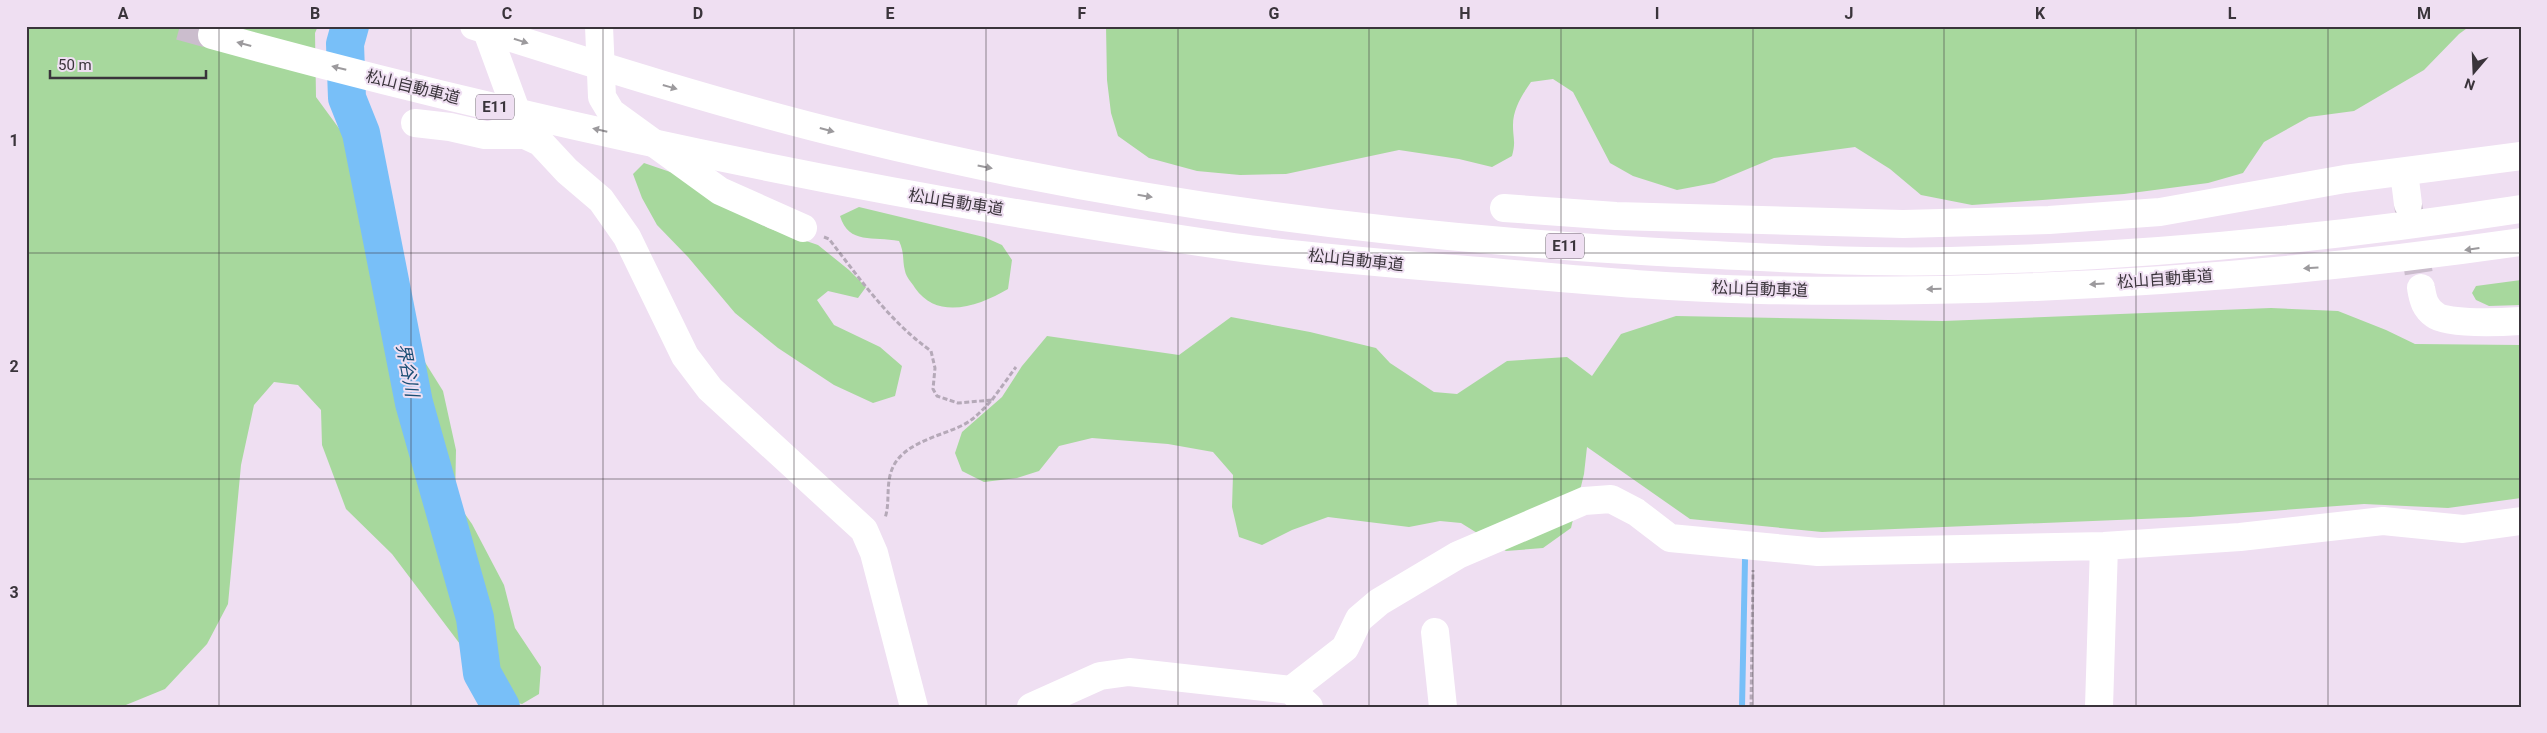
<svg xmlns="http://www.w3.org/2000/svg" width="2547" height="733" viewBox="0 0 2547 733" font-family="Roboto,'Noto Sans JP',sans-serif">
	<rect width="100%" height="100%" fill="#efdff2"/>
	<path fill="#a7d89d" d="M 26,26 L 318,26 L 315,33 L 316,97 L 349,142 L 388,328 L 423,359 L 443,391 L 456,450 L 455,500 L 472,524 L 504,585 L 515,628 L 541,667 L 539,694 L 522,704 L 505,700 L 466,652 L 392,554 L 346,509 L 322,445 L 321,410 L 298,385 L 274,382 L 254,405 L 241,465 L 228,604 L 207,644 L 165,689 L 121,707 L 26,707 Z
		M 1106,26 L 2470,26 L 2459,34 L 2424,70 L 2354,111 L 2309,117 L 2264,142 L 2243,173 L 2208,183 L 2124,194 L 1972,205 L 1921,195 L 1890,169 L 1855,147 L 1774,158 L 1714,183 L 1677,190 L 1633,176 L 1610,163 L 1573,92 L 1553,79 L 1531,82 C 1522,95 1513,109 1513,125 C 1513,139 1516,141 1512,156 L 1492,167 L 1459,159 L 1399,150 L 1286,174 L 1240,175 L 1197,171 L 1149,158 L 1118,136 L 1111,113 L 1107,80 Z
		M 644,163 L 679,175 L 726,206 L 768,228 L 818,245 L 849,270 L 866,287 L 858,298 L 828,291 L 817,300 L 834,325 L 880,347 L 902,366 L 895,396 L 873,403 L 834,385 L 778,348 L 735,313 L 688,257 L 657,225 L 642,198 L 633,174 Z
		M 859,207 L 984,237 L 1002,245 L 1012,260 L 1008,289 C 979,306 938,321 915,288 C 912,283 906,277 905,271 C 902,260 905,254 899,241 C 873,236 849,245 840,216 Z
		M 2521,280 L 2521,305 L 2489,306 L 2476,300 L 2472,293 L 2476,286 Z
		M 2271,308 L 2338,311 L 2386,330 L 2415,344 L 2521,345 L 2521,498 L 2448,508 L 2364,504 L 2190,517 L 1822,532 L 1690,519 L 1587,447 L 1584,474 L 1571,528 L 1543,548 L 1506,551 L 1461,523 L 1440,521 L 1409,527 L 1328,517 L 1292,530 L 1262,545 L 1239,537 L 1232,507 L 1233,475 L 1213,452 L 1168,444 L 1092,438 L 1059,446 L 1039,471 L 1017,478 L 984,482 L 962,471 L 955,453 L 962,432 L 1002,397 L 1022,366 L 1047,336 L 1179,355 L 1231,317 L 1310,332 L 1376,348 L 1390,363 L 1434,392 L 1457,394 L 1507,361 L 1567,357 L 1592,376 L 1621,334 L 1676,316 L 1943,321 Z"/>
	<g fill="none" stroke-linecap="round" stroke-linejoin="round">
		<path stroke="#78bff8" stroke-width="6" d="M 1742,707 L 1745,560"/>
		<path stroke="#78bff8" stroke-width="38" d="M 350,26 L 345,44 L 347,98 L 361,133 L 414,403 L 475,618 L 482,673 L 501,707"/>
		<path stroke="#cbbdcd" stroke-width="28" stroke-dasharray="28 14" stroke-linecap="butt" d="M 2408,204 L 2421,288"/>
		<path stroke="#cbbdcd" stroke-width="28" stroke-dasharray="28 14" stroke-linecap="butt" d="M 180,26 L 212,35"/>
		<path stroke="#b5a9b8" stroke-width="3" stroke-dasharray="5 2.5" stroke-linecap="butt" d="M 824,237 L 829,239 C 860,279 889,321 931,351 L 935,368 L 933,389 L 937,396 L 958,403 L 992,400 C 983,409 975,419 963,425 C 939,437 900,443 891,472 C 886,487 890,504 885,518
			M 992,400 L 1016,367
			M 1751,707 L 1753,570"/>
		<path stroke="#fff" stroke-width="28" d="M 485,26 L 525,135 L 540,142 L 567,171 L 601,200 L 627,237 L 685,356 L 710,389 L 864,530 L 874,553 L 914,707
			M 599,26 L 602,97 L 611,112 L 720,191 L 803,228
			M 415,123 L 450,127 L 485,135 L 525,135
			M 2404,172 L 2408,204
			M 1504,208 L 1616,216 L 1903,224 L 2049,220 L 2160,212 L 2345,179 L 2521,156
			M 2421,288 C 2423,300 2425,308 2435,315 C 2447,325 2504,322 2521,321
			M 1435,632 L 1443,707
			M 1291,690 L 1345,648 L 1359,619 L 1379,602 L 1458,555 L 1584,501 L 1611,499 L 1636,512 L 1670,538 L 1818,552 L 2104,546 L 2240,537 L 2383,521 L 2463,529 L 2521,521
			M 1031,707 L 1100,676 L 1129,672 L 1291,690 L 1309,707
			M 2099,707 L 2104,546"/>
		<path stroke="#fff" stroke-width="28" d="M 474,26 C 600,66 726,106 854,137 C 1118,202 1388,237 1658,252 C 1755,257 1853,263 1950,261 C 2141,257 2332,238 2521,209
			M 212,35 C 547,127 889,198 1234,247 C 1315,258 1397,264 1479,271 C 1573,279 1666,288 1760,290 C 2014,295 2269,278 2521,242"/>
	</g>
	<defs><path id="oneway-solid" d="M-6-.8H1V-3.2L6.5 0L1 3.2V.8H-6Z" transform="scale(1.25)"/></defs>
	<g fill="#9c9a9d">
		<use href="#oneway-solid" transform="translate(521 41) rotate(18)"/>
		<use href="#oneway-solid" transform="translate(244 44) rotate(-165)"/>
		<use href="#oneway-solid" transform="translate(339 68) rotate(-166)"/>
		<use href="#oneway-solid" transform="translate(670 87) rotate(16)"/>
		<use href="#oneway-solid" transform="translate(600 130) rotate(-167)"/>
		<use href="#oneway-solid" transform="translate(827 130) rotate(15)"/>
		<use href="#oneway-solid" transform="translate(985 167) rotate(11)"/>
		<use href="#oneway-solid" transform="translate(1145 196) rotate(9)"/>
		<use href="#oneway-solid" transform="translate(2472 249) rotate(172)"/>
		<use href="#oneway-solid" transform="translate(2311 268) rotate(176)"/>
		<use href="#oneway-solid" transform="translate(2097 284) rotate(177)"/>
		<use href="#oneway-solid" transform="translate(1934 289) rotate(179)"/>
	</g>
	<path fill="none" stroke="#3a343b" stroke-width="1" stroke-opacity="0.55" d="M 219,26 L 219,707M 411,26 L 411,707M 603,26 L 603,707M 794,26 L 794,707M 986,26 L 986,707M 1178,26 L 1178,707M 1369,26 L 1369,707M 1561,26 L 1561,707M 1753,26 L 1753,707M 1944,26 L 1944,707M 2136,26 L 2136,707M 2328,26 L 2328,707M 26,253 L 2521,253M 26,479 L 2521,479"/>
	<g text-anchor="middle" dominant-baseline="central" stroke-width="4" stroke-linejoin="round" paint-order="stroke">
		<g fill="#efdff2" stroke="#706772" stroke-width="1">
			<rect x="476" y="94.5" width="38" height="25" rx="4"/>
			<rect x="1546" y="233.5" width="38" height="25" rx="4"/>
		</g>
		<g font-size="15" font-weight="bold" fill="#3a343b">
			<text x="495" y="107">E11</text>
			<text x="1565" y="246">E11</text>
		</g>
		<g font-size="16" fill="#3a343b" stroke="#efdff2">
			<text transform="translate(413 87) rotate(14)">松山自動車道</text>
			<text transform="translate(956 202) rotate(9)">松山自動車道</text>
			<text transform="translate(1356 260) rotate(6)">松山自動車道</text>
			<text transform="translate(2165 279) rotate(-4)">松山自動車道</text>
			<text transform="translate(1760 289) rotate(2)">松山自動車道</text>
		</g>
		<g font-size="18" font-style="italic" fill="#194d73" stroke="#efdff2">
			<text transform="translate(408 370) rotate(79)">界谷川</text>
		</g>
	</g>
	<rect width="2547" height="733" fill="none" stroke="#efdff2" stroke-width="55"/>
	<g transform="translate(2474 72) rotate(199)" stroke="#efdff2" stroke-width="4" paint-order="stroke">
	<path d="M0-4L9 19L0 12L-9 19Z" fill="#3a343b"/>
	<text y="-8" font-size="14" font-weight="bold" text-anchor="middle" fill="#3a343b">N</text>
	</g>
	<path d="M50 70v8h156v-8" fill="none" stroke="#3a343b" stroke-width="2.5"/>
	<text x="58" y="70" font-size="15" fill="#3a343b" stroke="#efdff2" stroke-width="4" paint-order="stroke">50 m</text>
	<rect x="28" y="28" width="2492" height="678" fill="none" stroke="#3a343b" stroke-width="2"/>
	<g font-size="16" text-anchor="middle" font-weight="bold" fill="#3a343b">
		<text x="123" y="19">A</text>
		<text x="315" y="19">B</text>
		<text x="507" y="19">C</text>
		<text x="698" y="19">D</text>
		<text x="890" y="19">E</text>
		<text x="1082" y="19">F</text>
		<text x="1274" y="19">G</text>
		<text x="1465" y="19">H</text>
		<text x="1657" y="19">I</text>
		<text x="1849" y="19">J</text>
		<text x="2040" y="19">K</text>
		<text x="2232" y="19">L</text>
		<text x="2424" y="19">M</text>
		<text x="14" y="146">1</text>
		<text x="14" y="372">2</text>
		<text x="14" y="598">3</text>
	</g>
</svg>
